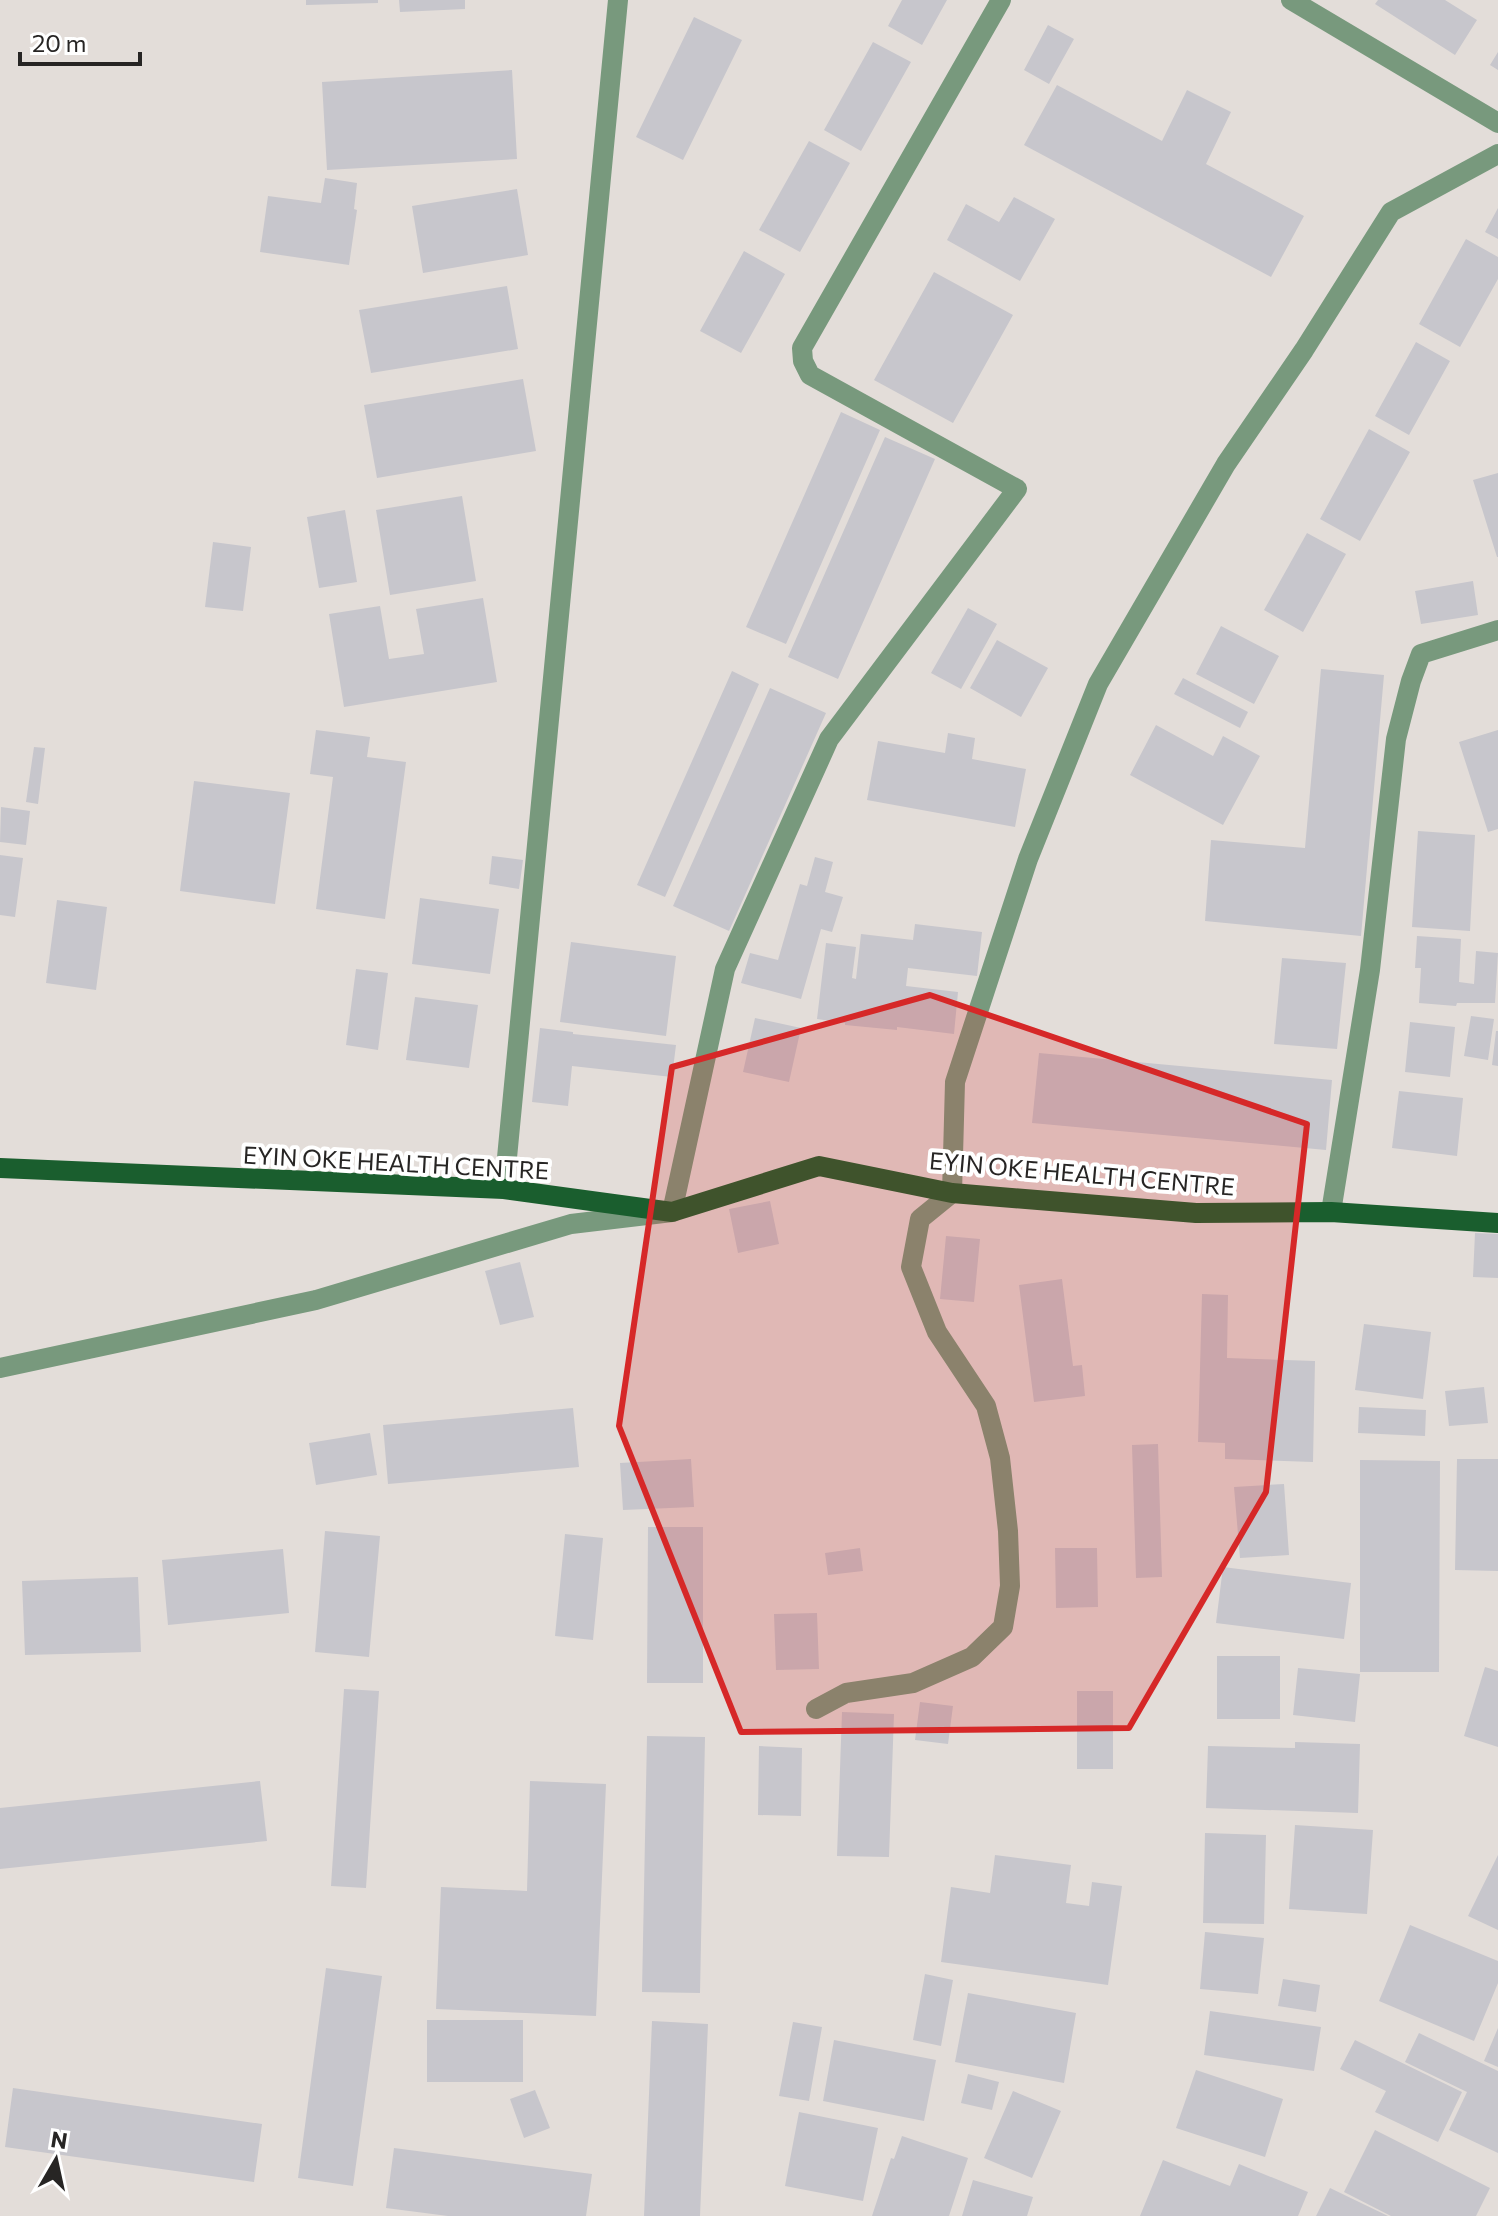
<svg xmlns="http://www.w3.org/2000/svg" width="1498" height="2216" viewBox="0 0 1498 2216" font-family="Commissioner,sans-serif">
	<rect width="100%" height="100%" fill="#e3ddd9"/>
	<path fill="#c7c6cc" d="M 306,0 L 378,0 L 378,3 L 306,5 Z
		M 399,0 L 465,0 L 465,9 L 400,12 Z
		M 902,0 L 947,0 L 922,45 L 888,26 Z
		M 1378,0 L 1445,0 L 1477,20 L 1455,55 L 1375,4 Z
		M 694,17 L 742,40 L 683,160 L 636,137 Z
		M 1048,25 L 1074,39 L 1049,84 L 1024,70 Z
		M 873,42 L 911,62 L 861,151 L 824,130 Z
		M 1498,52 L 1498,70 L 1490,65 Z
		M 512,70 L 517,159 L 327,170 L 322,82 Z
		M 1057,85 L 1162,141 L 1187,90 L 1231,112 L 1206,164 L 1304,216 L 1271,277 L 1024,145 Z
		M 809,141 L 850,163 L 800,252 L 759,230 Z
		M 325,178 L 357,183 L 354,209 L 357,210 L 349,265 L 260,252 L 268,196 L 321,203 Z
		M 517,189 L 528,255 L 423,273 L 412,206 Z
		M 1014,197 L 1055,219 L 1020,281 L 947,240 L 966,204 L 999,222 Z
		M 1498,208 L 1498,239 L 1485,232 Z
		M 1466,239 L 1498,257 L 1498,279 L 1460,347 L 1419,324 Z
		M 744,251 L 785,274 L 741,353 L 700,331 Z
		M 934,272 L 1013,315 L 953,423 L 874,380 Z
		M 507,286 L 518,349 L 371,373 L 359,310 Z
		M 1416,342 L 1450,361 L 1409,435 L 1375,416 Z
		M 523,379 L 536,451 L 377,478 L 364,405 Z
		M 841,412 L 880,430 L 786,644 L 746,627 Z
		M 1369,429 L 1410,452 L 1360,541 L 1320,519 Z
		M 885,437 L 935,459 L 838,679 L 788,657 Z
		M 1498,473 L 1498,557 L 1497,557 L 1473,480 Z
		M 462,496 L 476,581 L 390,595 L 376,510 Z
		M 345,510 L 357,582 L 319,588 L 307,517 Z
		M 1307,533 L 1346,554 L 1303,632 L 1264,610 Z
		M 213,542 L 251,547 L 243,611 L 205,607 Z
		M 1473,581 L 1478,615 L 1421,624 L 1415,591 Z
		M 483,598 L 497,682 L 344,707 L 329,614 L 380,606 L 389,659 L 424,654 L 416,609 Z
		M 968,608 L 997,624 L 961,689 L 931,673 Z
		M 1221,626 L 1279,656 L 1254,704 L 1196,674 Z
		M 997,640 L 1048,668 L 1021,717 L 970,688 Z
		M 1321,669 L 1384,675 L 1361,936 L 1205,921 L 1211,840 L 1305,848 Z
		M 732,671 L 759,684 L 665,897 L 637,885 Z
		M 1183,678 L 1248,712 L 1240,728 L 1174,694 Z
		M 770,688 L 826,713 L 729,931 L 673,906 Z
		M 1156,725 L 1213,756 L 1223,736 L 1260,756 L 1223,825 L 1130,775 Z
		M 316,730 L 370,737 L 367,757 L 406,762 L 385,919 L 316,909 L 333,777 L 310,774 Z
		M 1498,730 L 1498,829 L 1488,832 L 1459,742 Z
		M 948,733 L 975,738 L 972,759 L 1026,769 L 1015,827 L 867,800 L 878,741 L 945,753 Z
		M 34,747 L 45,748 L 38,804 L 26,802 Z
		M 194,781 L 290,793 L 275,904 L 180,891 Z
		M 1,807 L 30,811 L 26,845 L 0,842 Z
		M 1418,831 L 1475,835 L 1470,931 L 1412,927 Z
		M 0,855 L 23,858 L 15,917 L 0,915 Z
		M 492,856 L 523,860 L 519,889 L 489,884 Z
		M 815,857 L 833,862 L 825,892 L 843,897 L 832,932 L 821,929 L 801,999 L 741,983 L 750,953 L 778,960 L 800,884 L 807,886 Z
		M 420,898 L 499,909 L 490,974 L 412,964 Z
		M 57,900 L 107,907 L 96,990 L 46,983 Z
		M 915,924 L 982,932 L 977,976 L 908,968 L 906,986 L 958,992 L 954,1034 L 897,1027 L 897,1030 L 845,1025 L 845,1023 L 817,1019 L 826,943 L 856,947 L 852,978 L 856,979 L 861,934 L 913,940 Z
		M 1417,936 L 1461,939 L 1459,982 L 1474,984 L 1476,951 L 1498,953 L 1495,1003 L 1457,1003 L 1456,1006 L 1419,1003 L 1421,968 L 1415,968 Z
		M 571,942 L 676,956 L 666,1036 L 560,1022 Z
		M 1282,958 L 1346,963 L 1337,1049 L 1274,1044 Z
		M 356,969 L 388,973 L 378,1050 L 346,1045 Z
		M 415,997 L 478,1005 L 469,1068 L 406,1060 Z
		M 1471,1016 L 1494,1019 L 1488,1060 L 1464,1056 Z
		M 755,1018 L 801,1028 L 789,1082 L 743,1072 Z
		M 1410,1022 L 1455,1027 L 1450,1077 L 1405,1072 Z
		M 540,1028 L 573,1032 L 573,1034 L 676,1045 L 672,1077 L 572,1066 L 568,1106 L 532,1102 Z
		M 1496,1031 L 1498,1031 L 1498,1066 L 1492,1065 Z
		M 1039,1053 L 1332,1080 L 1326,1150 L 1032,1123 Z
		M 1399,1091 L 1463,1098 L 1457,1156 L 1392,1148 Z
		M 770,1201 L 779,1244 L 738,1253 L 729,1209 Z
		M 1475,1233 L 1498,1234 L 1498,1278 L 1473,1277 Z
		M 946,1236 L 980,1239 L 974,1302 L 940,1299 Z
		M 520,1262 L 534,1317 L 500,1325 L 485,1271 Z
		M 1062,1279 L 1073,1366 L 1082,1365 L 1085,1396 L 1034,1402 L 1019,1285 Z
		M 1202,1294 L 1228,1295 L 1227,1358 L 1315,1361 L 1313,1462 L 1225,1459 L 1225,1443 L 1198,1442 Z
		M 1364,1324 L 1431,1332 L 1423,1399 L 1355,1390 Z
		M 1484,1387 L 1488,1423 L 1449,1426 L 1445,1391 Z
		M 1359,1407 L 1426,1410 L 1425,1436 L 1358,1433 Z
		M 573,1408 L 579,1467 L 388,1484 L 383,1425 Z
		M 370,1433 L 377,1475 L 316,1485 L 309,1443 Z
		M 1158,1444 L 1162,1577 L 1136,1578 L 1132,1445 Z
		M 691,1459 L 694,1507 L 623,1510 L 620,1463 Z
		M 1457,1459 L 1498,1459 L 1498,1571 L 1455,1570 Z
		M 1360,1460 L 1440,1461 L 1439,1672 L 1360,1672 Z
		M 1284,1484 L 1289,1555 L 1240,1558 L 1234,1487 Z
		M 648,1527 L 703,1527 L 703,1683 L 647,1683 Z
		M 325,1531 L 380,1536 L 369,1657 L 315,1652 Z
		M 565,1534 L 603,1538 L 593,1640 L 555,1636 Z
		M 860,1548 L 863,1571 L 828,1575 L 825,1553 Z
		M 1055,1548 L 1097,1548 L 1098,1607 L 1056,1608 Z
		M 283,1549 L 289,1613 L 168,1625 L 162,1560 Z
		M 1223,1567 L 1351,1583 L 1344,1639 L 1216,1623 Z
		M 138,1577 L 141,1652 L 25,1655 L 22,1581 Z
		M 817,1613 L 819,1669 L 776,1670 L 774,1614 Z
		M 1217,1656 L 1280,1656 L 1280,1719 L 1217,1719 Z
		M 1485,1667 L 1498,1671 L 1498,1747 L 1464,1736 Z
		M 1298,1668 L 1360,1674 L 1355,1722 L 1293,1715 Z
		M 344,1689 L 379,1691 L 366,1888 L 331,1886 Z
		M 1077,1691 L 1113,1691 L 1113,1769 L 1077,1769 Z
		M 920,1702 L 953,1706 L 948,1744 L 915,1740 Z
		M 842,1712 L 894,1714 L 889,1857 L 837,1856 Z
		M 647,1736 L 705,1737 L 700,1993 L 642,1992 Z
		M 1295,1742 L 1360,1744 L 1358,1813 L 1206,1808 L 1208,1746 L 1295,1748 Z
		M 759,1746 L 802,1748 L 801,1816 L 758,1815 Z
		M 260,1781 L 267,1841 L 0,1869 L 0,1808 Z
		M 530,1781 L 606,1784 L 596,2016 L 436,2009 L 441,1887 L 527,1891 Z
		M 1295,1825 L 1373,1830 L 1367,1914 L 1289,1909 Z
		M 1205,1833 L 1266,1835 L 1264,1924 L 1203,1923 Z
		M 995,1855 L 1071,1865 L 1066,1903 L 1089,1906 L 1092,1882 L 1122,1886 L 1108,1985 L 941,1962 L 951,1887 L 990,1893 Z
		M 1498,1855 L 1498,1930 L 1468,1916 Z
		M 1410,1925 L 1498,1961 L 1498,1983 L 1474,2041 L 1379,2001 Z
		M 1205,1932 L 1264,1938 L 1258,1994 L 1200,1989 Z
		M 326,1968 L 382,1976 L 353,2186 L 298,2178 Z
		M 925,1974 L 953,1980 L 941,2046 L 913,2040 Z
		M 1283,1979 L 1320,1985 L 1316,2012 L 1278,2006 Z
		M 968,1993 L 1076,2013 L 1064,2083 L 955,2062 Z
		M 1210,2011 L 1321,2027 L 1314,2071 L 1204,2055 Z
		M 427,2020 L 523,2020 L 523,2082 L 427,2082 Z
		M 652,2021 L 708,2024 L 700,2216 L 644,2216 Z
		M 793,2022 L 822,2027 L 809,2101 L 779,2096 Z
		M 1498,2028 L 1498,2067 L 1484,2061 Z
		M 1419,2033 L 1498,2071 L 1498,2153 L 1449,2130 L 1467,2092 L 1405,2062 Z
		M 834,2040 L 936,2060 L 924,2121 L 823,2101 Z
		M 1355,2040 L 1462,2092 L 1438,2142 L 1375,2112 L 1386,2091 L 1340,2069 Z
		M 1196,2070 L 1283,2099 L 1265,2157 L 1176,2128 Z
		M 968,2074 L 999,2082 L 992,2110 L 961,2103 Z
		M 13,2088 L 262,2124 L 254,2182 L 5,2147 Z
		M 535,2090 L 550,2128 L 524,2138 L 510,2099 Z
		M 1013,2091 L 1061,2111 L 1032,2178 L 984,2158 Z
		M 799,2112 L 878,2128 L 863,2201 L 785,2186 Z
		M 1375,2130 L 1490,2188 L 1476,2216 L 1391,2216 L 1344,2192 Z
		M 902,2136 L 968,2158 L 949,2216 L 872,2216 L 891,2158 L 894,2159 Z
		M 394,2148 L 592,2174 L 586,2216 L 448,2216 L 386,2208 Z
		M 1163,2160 L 1230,2186 L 1239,2164 L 1308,2192 L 1298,2216 L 1140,2216 Z
		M 973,2180 L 1033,2197 L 1027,2216 L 962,2216 Z
		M 1330,2188 L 1388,2216 L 1316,2216 Z"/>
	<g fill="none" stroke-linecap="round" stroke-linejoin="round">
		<path stroke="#78997d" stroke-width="20" d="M 1291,0 L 1498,123
			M 504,1189 L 618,0
			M 1331,1212 L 1370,970 L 1396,739 L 1411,681 L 1421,654 L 1498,630
			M 0,1368 L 316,1300 L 571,1224 L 672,1212 L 725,969 L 829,739 L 1017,489 L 810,375 L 803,361 L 802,348 L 1001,0
			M 816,1709 L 846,1693 L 913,1683 L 972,1657 L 1003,1627 L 1010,1586 L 1008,1531 L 1000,1458 L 986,1406 L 937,1332 L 911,1267 L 920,1219 L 952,1193 L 955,1082 L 1028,859 L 1098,684 L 1226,464 L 1304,350 L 1391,212 L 1498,154"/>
		<path stroke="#1a5e2e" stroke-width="20" d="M 0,1168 L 504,1189 L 672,1212 L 819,1166 L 952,1193 L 1196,1213 L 1331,1212 L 1498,1223"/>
	</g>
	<path fill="#d62828" fill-opacity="0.2" stroke="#d62828" stroke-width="6" stroke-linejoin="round" d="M 930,995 L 1307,1124 L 1266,1492 L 1129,1728 L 741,1732 L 619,1426 L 672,1067 Z"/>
	<g text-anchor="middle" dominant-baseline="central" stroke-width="8" stroke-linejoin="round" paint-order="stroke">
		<g font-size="24" fill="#272524" stroke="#fff">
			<text transform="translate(396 1162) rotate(3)">EYIN OKE HEALTH CENTRE</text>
			<text transform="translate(1082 1173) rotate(5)">EYIN OKE HEALTH CENTRE</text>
		</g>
	</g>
	<g transform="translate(56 2160) rotate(9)" stroke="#ffffff" stroke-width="6" paint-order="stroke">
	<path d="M0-6L14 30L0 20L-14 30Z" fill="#272524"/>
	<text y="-12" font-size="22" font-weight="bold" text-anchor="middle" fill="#272524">N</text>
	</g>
	<path d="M20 52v12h120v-12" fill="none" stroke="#272524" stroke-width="4"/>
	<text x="32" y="52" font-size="24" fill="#272524" stroke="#ffffff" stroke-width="6" paint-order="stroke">20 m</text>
</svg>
